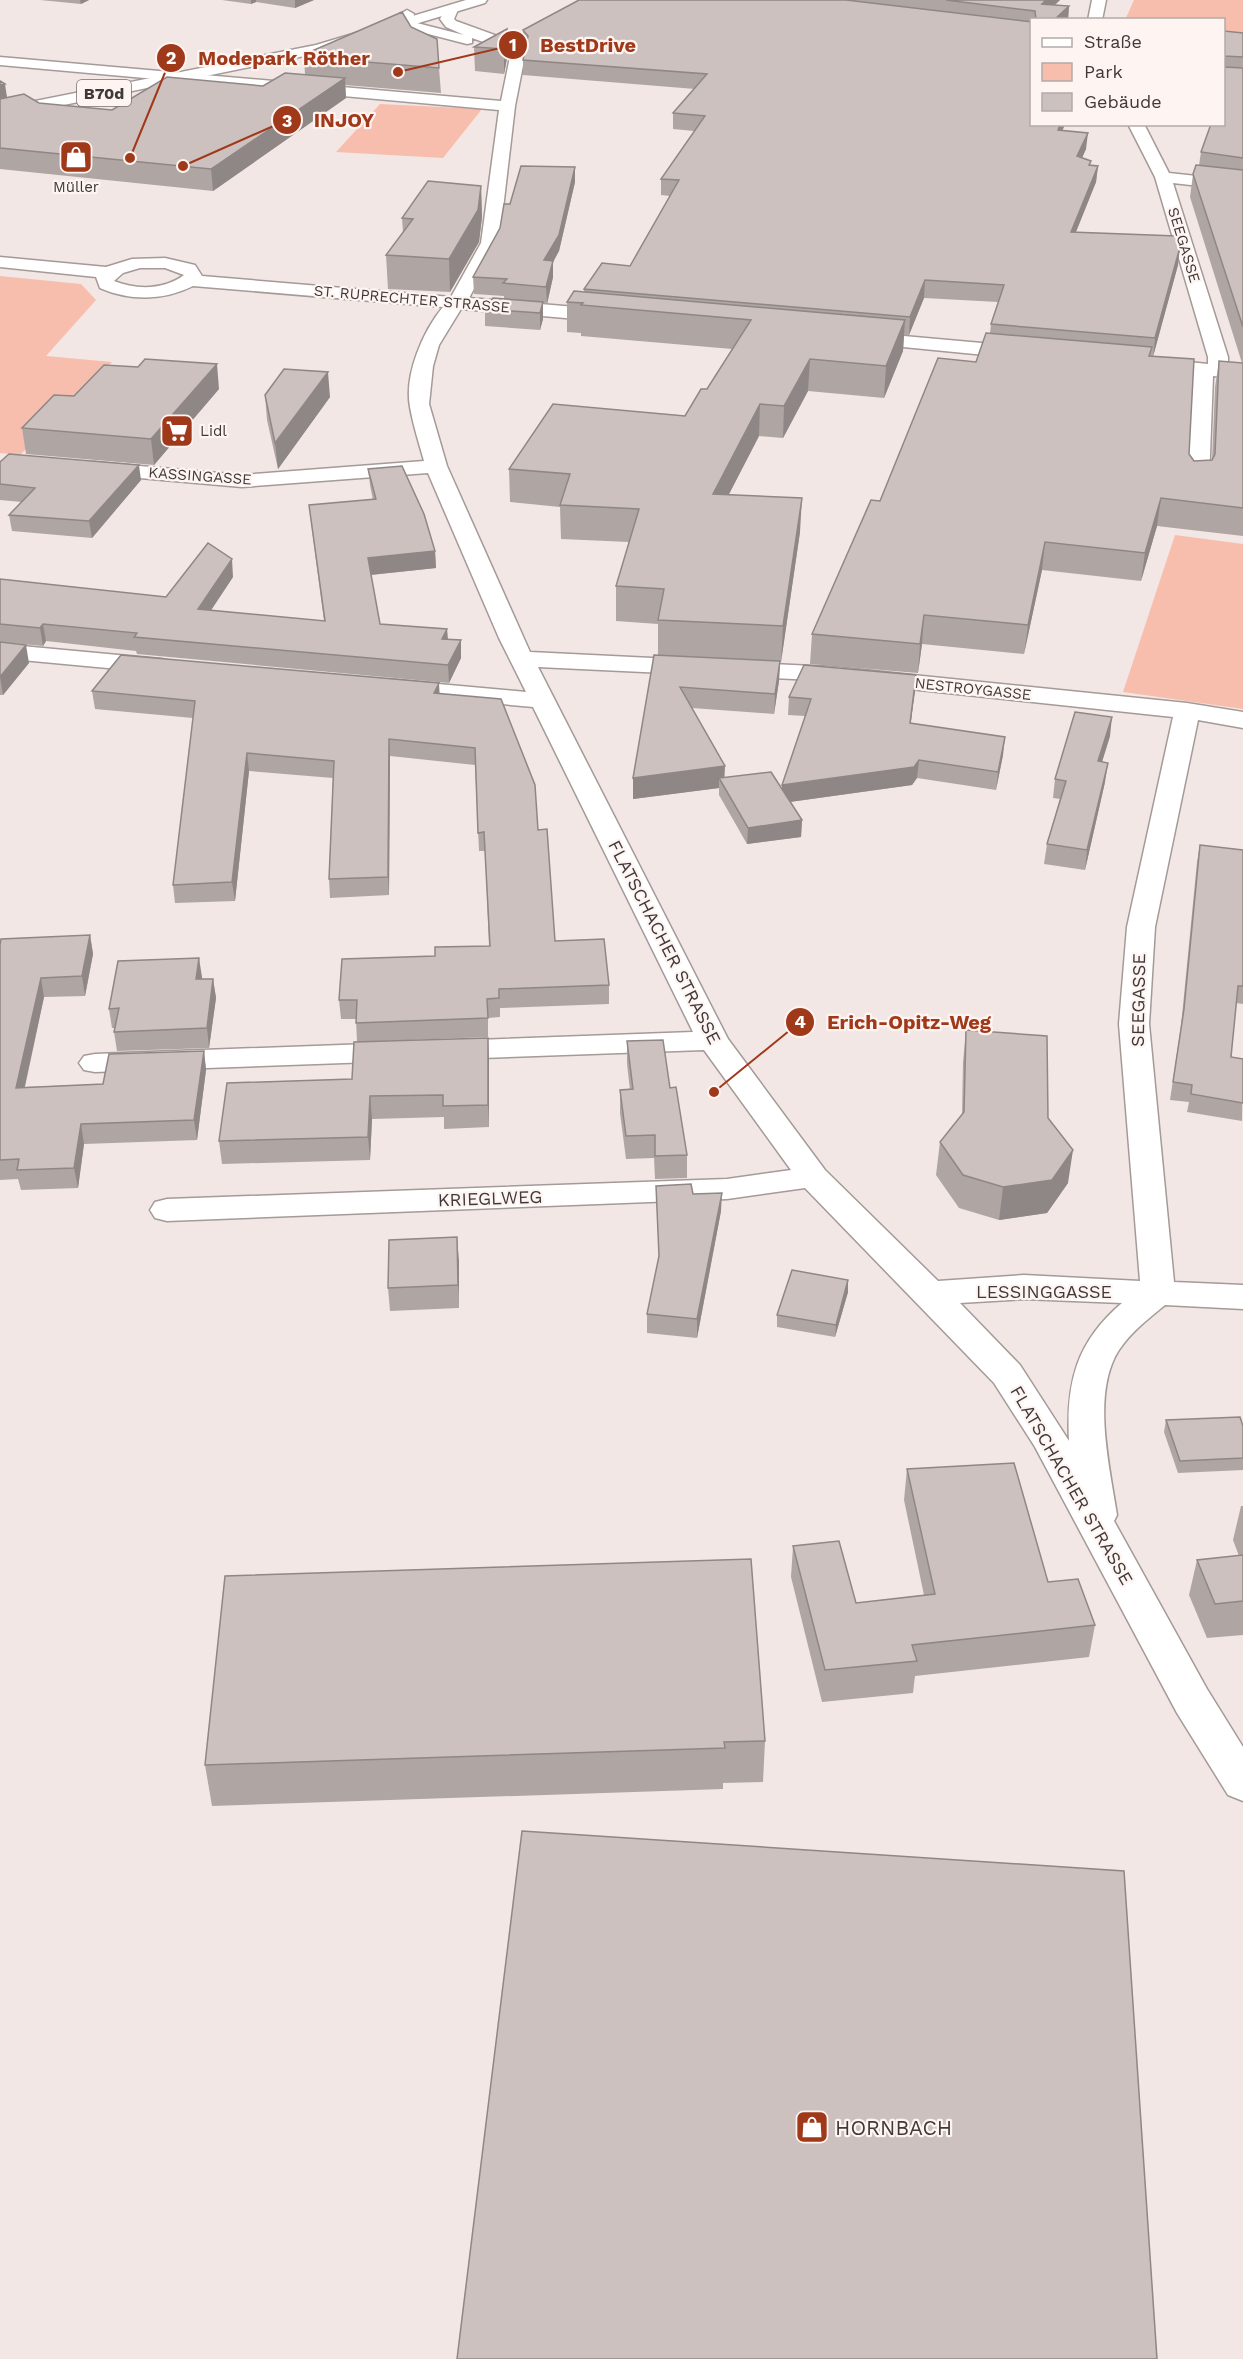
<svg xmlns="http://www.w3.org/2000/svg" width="1243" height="2359" viewBox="0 0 1243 2359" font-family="'Work Sans',sans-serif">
	<rect width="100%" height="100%" fill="#f2e7e4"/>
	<path fill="#f8bead" d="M 1134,0 L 1243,0 L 1243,43 L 1224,42 L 1224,20 L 1125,20 Z
		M 380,104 L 482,109 L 443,158 L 336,152 Z
		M 0,276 L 81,284 L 96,300 L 46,356 L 112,362 L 20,455 L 0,453 Z
		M 1175,535 L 1243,544 L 1243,709 L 1123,692 Z"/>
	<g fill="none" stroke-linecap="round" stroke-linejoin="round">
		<g stroke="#a49a97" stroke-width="3">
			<path id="minor" d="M 1092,0 L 1106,0 L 1102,20 L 1088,20 Z
				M 451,6 L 458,10 L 454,19 L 456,21 L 517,43 L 526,50 L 515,106 L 499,243 L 469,298 L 611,310 L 620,316 L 611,322 L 461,309 L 439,345 L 433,366 L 429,404 L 447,466 L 530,652 L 834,667 L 1187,703 L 1243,712 L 1243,728 L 1198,720 L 1155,927 L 1149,1024 L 1174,1282 L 1243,1285 L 1243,1309 L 1165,1305 C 1148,1319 1131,1332 1119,1350 C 1091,1393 1110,1468 1117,1515 L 1114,1521 L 1207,1689 L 1243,1747 L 1243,1801 L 1228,1795 L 1177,1713 L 1035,1447 L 994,1383 L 805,1188 L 727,1199 L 167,1221 L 155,1218 L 150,1210 L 155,1202 L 167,1199 L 727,1179 L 791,1170 L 704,1050 L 95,1072 L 84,1070 L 79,1063 L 84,1056 L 95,1054 L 693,1032 L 533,707 L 394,694 L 385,692 L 382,687 L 385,682 L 394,680 L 526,692 L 499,638 L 428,473 L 242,487 L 94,474 L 86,473 L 83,468 L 86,463 L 94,462 L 242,475 L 424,461 C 419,443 413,425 410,407 C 404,375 423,331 443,307 L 193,286 C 163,301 130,301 100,288 L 96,277 L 0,267 L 0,257 L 106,267 L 132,259 L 165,258 L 195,265 L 202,276 L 451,297 L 481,243 L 499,110 L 0,65 L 0,57 L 501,101 L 511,52 L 472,38 L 472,43 L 467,44 L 401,27 L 399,24 L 400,14 L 407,10 L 414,14 L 413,22 L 464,35 L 446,27 L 440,19 L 446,7 ZM 140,268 L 165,268 L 184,275 C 164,290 136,290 114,281 L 123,273 ZM 538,667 L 834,681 L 1173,717 L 1127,927 L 1119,1024 L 1140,1281 L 1024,1275 L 938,1281 L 825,1170 L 728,1039 ZM 1024,1299 L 1122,1303 C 1076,1342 1066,1383 1069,1441 L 1020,1365 L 960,1303 Z
				M 1128,124 L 1144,124 L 1169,173 L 1243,181 L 1243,191 L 1173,183 L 1228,357 L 1228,366 L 1243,367 L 1243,379 L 1213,376 L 1209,481 L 1206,486 L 1190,486 L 1187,481 L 1193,374 L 1149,370 L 1139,364 L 1149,358 L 1208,364 L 1208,357 L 1155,177 Z
				M 859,332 L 1026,347 L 1036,353 L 1026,359 L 852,342 L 849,338 Z
				M 0,644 L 161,659 L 170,661 L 173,666 L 170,671 L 161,673 L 0,658 Z"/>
		</g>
		<g stroke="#a49a97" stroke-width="3">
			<path id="major" d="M 466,0 L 487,0 L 485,3 L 319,53 L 0,118 L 0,108 L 316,45 Z"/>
		</g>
		<use href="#minor" fill="#fff" fill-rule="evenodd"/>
		<use href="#major" fill="#fff" fill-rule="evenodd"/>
	</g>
	<path fill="#afa6a3" d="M 40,0 L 89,0 L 81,4 Z
		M 222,0 L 314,0 L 295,8 L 256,2 L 251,4 Z
		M 579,0 L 1060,0 L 1055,5 L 1069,6 L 1068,20 L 1032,20 L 1032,124 L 1065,124 L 1062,131 L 1086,149 L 1082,158 L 1091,161 L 1090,165 L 1098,166 L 1096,182 L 1076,232 L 1180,247 L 1178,265 L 1153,356 L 1189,454 L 1194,461 L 1212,460 L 1215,387 L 1219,361 L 1242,363 L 1190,197 L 1193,174 L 1199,165 L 1201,152 L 1224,124 L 1224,31 L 1243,33 L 1243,536 L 1157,526 L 1141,581 L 1042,570 L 1024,654 L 922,644 L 918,673 L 810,664 L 812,634 L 880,501 L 976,362 L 990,333 L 991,324 L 998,302 L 924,298 L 909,335 L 904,335 L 903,351 L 884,398 L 808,391 L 783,438 L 759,436 L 729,494 L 800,532 L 781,662 L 780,662 L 779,681 L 774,714 L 692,708 L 724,778 L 782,789 L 782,785 L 805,716 L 788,715 L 789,697 L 916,675 L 911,723 L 1003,755 L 996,790 L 917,778 L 912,785 L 790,802 L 802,820 L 801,837 L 747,844 L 719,795 L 719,788 L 633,799 L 633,778 L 658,655 L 658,624 L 616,621 L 616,586 L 629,542 L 561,539 L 560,507 L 510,502 L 509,469 L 685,416 L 707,389 L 732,349 L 581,336 L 581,333 L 567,332 L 567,302 L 584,292 L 584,289 L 630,266 L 670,196 L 661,195 L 661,179 L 694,131 L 673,129 L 673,113 L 695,89 L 523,75 L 523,60 L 526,47 L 523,45 L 523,30 Z
		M 411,27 L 439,68 L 441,93 L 345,85 L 346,98 L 213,191 L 0,169 L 0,81 L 7,97 L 39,103 L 112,110 L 263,86 L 305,75 L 304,57 L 305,56 L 305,54 Z
		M 507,29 L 508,53 L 504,74 L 475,71 L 474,47 Z
		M 575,182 L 559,251 L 553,262 L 553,277 L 547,304 L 543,303 L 543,319 L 540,330 L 485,326 L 485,309 L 504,299 L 504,296 L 474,294 L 473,277 L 500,228 L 510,204 Z
		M 481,186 L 482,217 L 479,242 L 450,292 L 388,289 L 386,255 L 403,233 L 402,218 Z
		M 219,389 L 154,465 L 26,454 L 22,428 L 74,396 Z
		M 265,395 L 330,397 L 278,469 L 267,420 Z
		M 0,462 L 141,480 L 92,538 L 12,531 L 9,515 L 22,502 L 0,500 Z
		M 368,469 L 435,551 L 436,568 L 371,575 L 380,624 L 447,629 L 448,639 L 461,640 L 461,658 L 449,683 L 137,654 L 136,651 L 46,641 L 43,646 L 0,642 L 0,579 L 166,597 L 233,577 L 211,610 L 324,621 L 311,522 L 309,505 L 373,500 L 370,485 Z
		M 0,642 L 29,663 L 3,695 L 0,695 Z
		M 92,691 L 439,693 L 538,830 L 555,941 L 609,985 L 609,1004 L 500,1008 L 500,1017 L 488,1018 L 488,1037 L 357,1042 L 356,1019 L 341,1019 L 339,1000 L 435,956 L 489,946 L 485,851 L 479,851 L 475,765 L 390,756 L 389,895 L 330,898 L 329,879 L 333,778 L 249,771 L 235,901 L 175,903 L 173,885 L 193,718 L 95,709 Z
		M 1110,736 L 1102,762 L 1105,782 L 1085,870 L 1044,864 L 1047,844 L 1060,799 L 1053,798 L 1055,779 Z
		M 1200,845 L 1243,850 L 1243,1004 L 1236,1003 L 1231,1057 L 1243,1059 L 1242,1121 L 1187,1112 L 1189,1102 L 1170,1100 L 1181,1026 L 1197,862 Z
		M 90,935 L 93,954 L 85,996 L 44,997 L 25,1087 L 103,1084 L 204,1051 L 206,1070 L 197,1140 L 84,1144 L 78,1188 L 21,1190 L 18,1179 L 0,1180 L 0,945 Z
		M 202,977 L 201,979 L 213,979 L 216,998 L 209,1048 L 117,1051 L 114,1032 L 115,1028 L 112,1028 L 109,1009 Z
		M 966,1030 L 1048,1118 L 1068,1183 L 1047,1213 L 999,1220 L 959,1208 L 936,1175 L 940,1142 L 962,1115 L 963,1062 Z
		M 488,1038 L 489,1127 L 444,1129 L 444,1117 L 372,1119 L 370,1160 L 222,1164 L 219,1141 L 352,1079 Z
		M 627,1041 L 670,1088 L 687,1155 L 687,1178 L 655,1179 L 654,1158 L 626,1159 L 620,1113 L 620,1090 L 630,1090 L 627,1064 Z
		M 656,1186 L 693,1194 L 721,1211 L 697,1338 L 647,1333 L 647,1314 L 659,1260 Z
		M 457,1237 L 459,1308 L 390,1311 L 388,1288 Z
		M 848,1280 L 848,1292 L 835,1337 L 777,1327 L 777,1315 Z
		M 1166,1420 L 1243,1426 L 1243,1470 L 1178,1473 L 1164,1432 Z
		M 907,1469 L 1048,1582 L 1095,1625 L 1089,1657 L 915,1676 L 913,1693 L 822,1702 L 791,1577 L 793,1546 L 856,1603 L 924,1595 L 904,1500 Z
		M 1241,1506 L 1243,1506 L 1243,1635 L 1207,1638 L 1189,1595 L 1197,1560 L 1239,1556 L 1233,1540 Z
		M 225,1576 L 765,1741 L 763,1782 L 723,1783 L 723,1789 L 212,1806 L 205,1765 Z"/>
	<path fill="#8f8785" d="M 80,0 L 89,0 L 81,4 Z
		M 251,0 L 256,0 L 256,2 L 251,4 Z
		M 295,0 L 314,0 L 295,8 Z
		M 1046,0 L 1060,0 L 1040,18 L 1042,4 Z
		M 1069,6 L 1068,20 L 1054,20 Z
		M 508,29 L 508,53 L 504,74 L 504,49 Z
		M 345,78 L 346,98 L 213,191 L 211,169 Z
		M 5,84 L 8,104 L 0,106 L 0,85 Z
		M 1060,124 L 1065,124 L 1056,147 L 1058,130 Z
		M 1088,133 L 1086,149 L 1075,173 L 1077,156 Z
		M 1098,166 L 1096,182 L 1069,249 L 1071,232 Z
		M 575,167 L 575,182 L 559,251 L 553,262 L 553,277 L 547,304 L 546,287 L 544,260 Z
		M 481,186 L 482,217 L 479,242 L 450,292 L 449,259 Z
		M 1180,247 L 1178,265 L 1153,357 L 1155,338 Z
		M 925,280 L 924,298 L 909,335 L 910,317 Z
		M 543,302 L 543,319 L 540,330 L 540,313 Z
		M 905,320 L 903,351 L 884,398 L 886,366 Z
		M 810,359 L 808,391 L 783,438 L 784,406 Z
		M 217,364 L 219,389 L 154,465 L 151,439 Z
		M 328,372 L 330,397 L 278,469 L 275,443 Z
		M 760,404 L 759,436 L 712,527 L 713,494 Z
		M 139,465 L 141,480 L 92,538 L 89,521 Z
		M 802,498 L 800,532 L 781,662 L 783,626 Z
		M 1161,498 L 1157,526 L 1141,581 L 1145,553 Z
		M 1045,542 L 1042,570 L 1024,654 L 1028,625 Z
		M 435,551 L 436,568 L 369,575 L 368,558 Z
		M 232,559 L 233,577 L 200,627 L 198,609 Z
		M 924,615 L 922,644 L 918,673 L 920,644 Z
		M 43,624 L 46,641 L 43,646 L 40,628 Z
		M 447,629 L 448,647 L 442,639 Z
		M 461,640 L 461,658 L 449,683 L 448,665 Z
		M 26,645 L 29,663 L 3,695 L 0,677 Z
		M 780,661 L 779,681 L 774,714 L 775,694 Z
		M 916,675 L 915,692 L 908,741 L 910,723 Z
		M 439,683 L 440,701 L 434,693 Z
		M 1112,717 L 1110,736 L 1096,781 L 1098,761 Z
		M 1005,737 L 1003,755 L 996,790 L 998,772 Z
		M 389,739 L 390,756 L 389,895 L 388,877 Z
		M 247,753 L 249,771 L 235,901 L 232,882 Z
		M 919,760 L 917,778 L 912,785 L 782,803 L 782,785 Z
		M 1108,763 L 1105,782 L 1085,870 L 1087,850 Z
		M 725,766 L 724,787 L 719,778 L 719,788 L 633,799 L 633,778 Z
		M 802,820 L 801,837 L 747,844 L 748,828 Z
		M 90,935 L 93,954 L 85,996 L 82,976 Z
		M 199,958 L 202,977 L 198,999 L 196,979 Z
		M 41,978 L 44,997 L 20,1108 L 16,1088 Z
		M 213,979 L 216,998 L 209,1048 L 207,1028 Z
		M 488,1038 L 489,1060 L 489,1127 L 488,1105 Z
		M 204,1051 L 206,1070 L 197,1140 L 194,1120 Z
		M 370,1096 L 372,1119 L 370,1160 L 368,1137 Z
		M 81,1124 L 84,1144 L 78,1188 L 74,1168 Z
		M 1073,1150 L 1068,1183 L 1047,1213 L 999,1220 L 1003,1187 Z
		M 722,1193 L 721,1211 L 697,1338 L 697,1319 Z
		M 457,1237 L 459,1261 L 459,1308 L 458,1285 Z
		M 848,1280 L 848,1292 L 835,1337 L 836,1325 Z"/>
	<path fill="#ccc1be" stroke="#8f8785" stroke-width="1.5" d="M 579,0 L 846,0 L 1032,22 L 1032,124 L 1060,124 L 1058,130 L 1088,133 L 1077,156 L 1091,161 L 1089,165 L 1098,166 L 1071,232 L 1177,236 L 1180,247 L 1155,338 L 991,324 L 1004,285 L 925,280 L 910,317 L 584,289 L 602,263 L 630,266 L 679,180 L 661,179 L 705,116 L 673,113 L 707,74 L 523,60 L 528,36 L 523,30 Z
		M 946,0 L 1046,0 L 1042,4 L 1069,6 L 1054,20 L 1036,20 L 1035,11 Z
		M 402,12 L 411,27 L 437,39 L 439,68 L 304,57 L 308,54 L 305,54 Z
		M 507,29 L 504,49 L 474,47 Z
		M 1224,31 L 1243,33 L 1243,57 L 1225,56 L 1225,67 L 1243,68 L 1243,158 L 1201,152 L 1211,124 L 1224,124 Z
		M 285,73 L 345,78 L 211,169 L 0,148 L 0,99 L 24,94 L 39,103 L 112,110 L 167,77 L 263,86 Z
		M 0,81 L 5,84 L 0,85 Z
		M 1196,165 L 1243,170 L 1243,327 L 1193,174 Z
		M 521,166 L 575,167 L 559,235 L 544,260 L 553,261 L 546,287 L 503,283 L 507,279 L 473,277 L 500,228 L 504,204 L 510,204 Z
		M 428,181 L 481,186 L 478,210 L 449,259 L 386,255 L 413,219 L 402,218 Z
		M 574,291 L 905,320 L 886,366 L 810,359 L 784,406 L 760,404 L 713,494 L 802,498 L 783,626 L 658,620 L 664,589 L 616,586 L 639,509 L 560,505 L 570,474 L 509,469 L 553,404 L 685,416 L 701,389 L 707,389 L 751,320 L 581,305 L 583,303 L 567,302 Z
		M 493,298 L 543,302 L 540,313 L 485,309 Z
		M 986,333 L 1152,347 L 1149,356 L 1194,359 L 1189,454 L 1194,461 L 1212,460 L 1215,454 L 1219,361 L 1243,363 L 1243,508 L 1161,498 L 1145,553 L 1045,542 L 1028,625 L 924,615 L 920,644 L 812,634 L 871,500 L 880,501 L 938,358 L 976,362 Z
		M 145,359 L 217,364 L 151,439 L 22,428 L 54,395 L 74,396 L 104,365 L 138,367 Z
		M 284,369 L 328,372 L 275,443 L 265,395 Z
		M 9,454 L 139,465 L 89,521 L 9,515 L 35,488 L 0,484 L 0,462 Z
		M 402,466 L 424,514 L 435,551 L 368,558 L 380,624 L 447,629 L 442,639 L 461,640 L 448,665 L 134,637 L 137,633 L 43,624 L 40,628 L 0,624 L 0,579 L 166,597 L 208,543 L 232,559 L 198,609 L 325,621 L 309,505 L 376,499 L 368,469 Z
		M 0,642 L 26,645 L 0,677 Z
		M 121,655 L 439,683 L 434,693 L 501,699 L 535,785 L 538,830 L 547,829 L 555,941 L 604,939 L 609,985 L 499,989 L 499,998 L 487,999 L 488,1018 L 356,1023 L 357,1000 L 339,1000 L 342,959 L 435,956 L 435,947 L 490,946 L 484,832 L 478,833 L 475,748 L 389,739 L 388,877 L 329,879 L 334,761 L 247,753 L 232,882 L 173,885 L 195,701 L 92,691 Z
		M 654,655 L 780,661 L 775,694 L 680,687 L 725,766 L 633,778 Z
		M 804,665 L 916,675 L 910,723 L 1005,737 L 998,772 L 919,760 L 914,767 L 782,785 L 811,699 L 789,697 Z
		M 1075,712 L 1112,717 L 1098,761 L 1108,763 L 1087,850 L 1047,844 L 1066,781 L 1055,779 Z
		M 771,772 L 802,820 L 748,828 L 719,778 Z
		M 1200,845 L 1243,850 L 1243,986 L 1238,986 L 1231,1057 L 1243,1059 L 1243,1103 L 1191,1094 L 1192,1085 L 1173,1082 L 1184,1009 Z
		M 90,935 L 82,976 L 41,978 L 16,1088 L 103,1084 L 109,1054 L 204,1051 L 194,1120 L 81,1124 L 74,1168 L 17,1170 L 19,1159 L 0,1160 L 0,945 L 1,939 Z
		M 199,958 L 196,979 L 213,979 L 207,1028 L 114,1032 L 119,1008 L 109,1009 L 118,961 Z
		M 966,1030 L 1047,1036 L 1048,1118 L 1073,1150 L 1052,1180 L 1003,1187 L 963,1175 L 940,1142 L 964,1112 Z
		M 488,1038 L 488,1105 L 443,1106 L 443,1095 L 370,1096 L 368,1137 L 219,1141 L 227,1083 L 352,1079 L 354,1042 Z
		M 663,1040 L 670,1088 L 676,1087 L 687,1155 L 655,1156 L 655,1135 L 626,1136 L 620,1090 L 633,1089 L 627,1041 Z
		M 691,1184 L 693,1194 L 722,1193 L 697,1319 L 647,1314 L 659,1256 L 656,1186 Z
		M 457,1237 L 458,1285 L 388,1288 L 389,1240 Z
		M 792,1270 L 848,1280 L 836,1325 L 777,1315 Z
		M 1240,1417 L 1243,1426 L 1243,1458 L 1180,1461 L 1166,1420 Z
		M 1014,1463 L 1048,1582 L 1078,1579 L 1095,1625 L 912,1645 L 917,1661 L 825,1670 L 793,1546 L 839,1541 L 856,1603 L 935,1594 L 907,1469 Z
		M 1243,1555 L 1243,1601 L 1215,1604 L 1197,1560 Z
		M 751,1559 L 765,1741 L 724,1742 L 725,1748 L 205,1765 L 225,1576 Z
		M 522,1831 L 1124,1871 L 1157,2359 L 457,2359 Z"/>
	<defs>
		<g id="shop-square" transform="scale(1.725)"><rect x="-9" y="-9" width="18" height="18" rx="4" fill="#a0381a" stroke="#fef5f2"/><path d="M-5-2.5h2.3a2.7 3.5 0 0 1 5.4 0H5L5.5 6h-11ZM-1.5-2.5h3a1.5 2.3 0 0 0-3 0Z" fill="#fff"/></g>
		<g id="supermarket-square" transform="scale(1.725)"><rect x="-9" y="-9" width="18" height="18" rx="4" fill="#a0381a" stroke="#fef5f2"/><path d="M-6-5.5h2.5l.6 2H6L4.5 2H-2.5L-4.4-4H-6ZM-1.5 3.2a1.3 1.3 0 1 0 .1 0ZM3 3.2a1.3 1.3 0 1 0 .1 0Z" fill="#fff"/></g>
	</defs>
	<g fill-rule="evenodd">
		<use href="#shop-square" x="76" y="157"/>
		<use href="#supermarket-square" x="177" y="431"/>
		<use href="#shop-square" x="812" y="2127"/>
	</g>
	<g text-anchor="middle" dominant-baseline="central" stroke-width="4.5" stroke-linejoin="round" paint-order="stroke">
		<g font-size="15" fill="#3f3a39" stroke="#fef5f2">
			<text x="76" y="187">Müller</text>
			<text x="200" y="431" text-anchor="start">Lidl</text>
		</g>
		<g font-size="15" fill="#3f3a39" stroke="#fef5f2">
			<text transform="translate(1184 245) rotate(73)">SEEGASSE</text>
			<text transform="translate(412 299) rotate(5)">ST. RUPRECHTER STRASSE</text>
			<text transform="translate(200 476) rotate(4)">KASSINGASSE</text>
			<text transform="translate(973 689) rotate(6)">NESTROYGASSE</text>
		</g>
		<rect fill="#fef5f2" stroke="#787270" stroke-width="1.5" x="77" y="80" width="54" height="26" rx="4.5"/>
		<g font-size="16" font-weight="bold" fill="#3f3a39">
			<text x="104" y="93">B70d</text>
		</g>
		<g font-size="18" fill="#3f3a39" stroke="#fef5f2">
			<text transform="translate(665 942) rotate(63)">FLATSCHACHER STRASSE</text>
			<text transform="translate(1138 1000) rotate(-89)">SEEGASSE</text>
			<text transform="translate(490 1198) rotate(-2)">KRIEGLWEG</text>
			<text x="1044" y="1291">LESSINGGASSE</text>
			<text transform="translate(1072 1485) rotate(60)">FLATSCHACHER STRASSE</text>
		</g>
		<g font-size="21" fill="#3f3a39" stroke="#fef5f2" text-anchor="start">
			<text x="835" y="2127">HORNBACH</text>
		</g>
	</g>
	<path fill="none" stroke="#a0381a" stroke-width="2" d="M398 72L513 45M130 158L171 58M183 166L287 120M714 1092L800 1022"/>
	<g fill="#a0381a" stroke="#fef5f2" stroke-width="2">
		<circle cx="398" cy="72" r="6"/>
		<circle cx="130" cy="158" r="6"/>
		<circle cx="183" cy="166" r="6"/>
		<circle cx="714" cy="1092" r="6"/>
		<circle cx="513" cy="45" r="15"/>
		<circle cx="171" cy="58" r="15"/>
		<circle cx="287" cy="120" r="15"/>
		<circle cx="800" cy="1022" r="15"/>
	</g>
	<g font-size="18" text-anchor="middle" font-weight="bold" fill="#fff">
		<text x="513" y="51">1</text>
		<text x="171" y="64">2</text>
		<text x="287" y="127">3</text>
		<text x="800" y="1028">4</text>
	</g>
	<g font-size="20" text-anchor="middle" font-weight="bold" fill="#a0381a" stroke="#fef5f2" stroke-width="4.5" stroke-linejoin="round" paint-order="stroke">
		<text x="588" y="52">BestDrive</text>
		<text x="284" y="65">Modepark Röther</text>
		<text x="344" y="127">INJOY</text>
		<text x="909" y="1029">Erich-Opitz-Weg</text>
	</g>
	<rect x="1030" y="18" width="195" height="108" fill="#fef5f2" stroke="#b2aaa8" stroke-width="1.5"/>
	<rect x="1042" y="38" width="30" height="9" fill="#ffffff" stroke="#b2aaa8" stroke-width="1.5"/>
	<text x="1084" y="48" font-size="18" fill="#3f3a39">Straße</text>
	<rect x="1042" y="63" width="30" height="18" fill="#f8bead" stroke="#b2aaa8" stroke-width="1.5"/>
	<text x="1084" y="78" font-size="18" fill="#3f3a39">Park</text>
	<rect x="1042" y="93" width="30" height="18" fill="#ccc1be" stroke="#b2aaa8" stroke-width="1.5"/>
	<text x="1084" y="108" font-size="18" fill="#3f3a39">Gebäude</text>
</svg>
